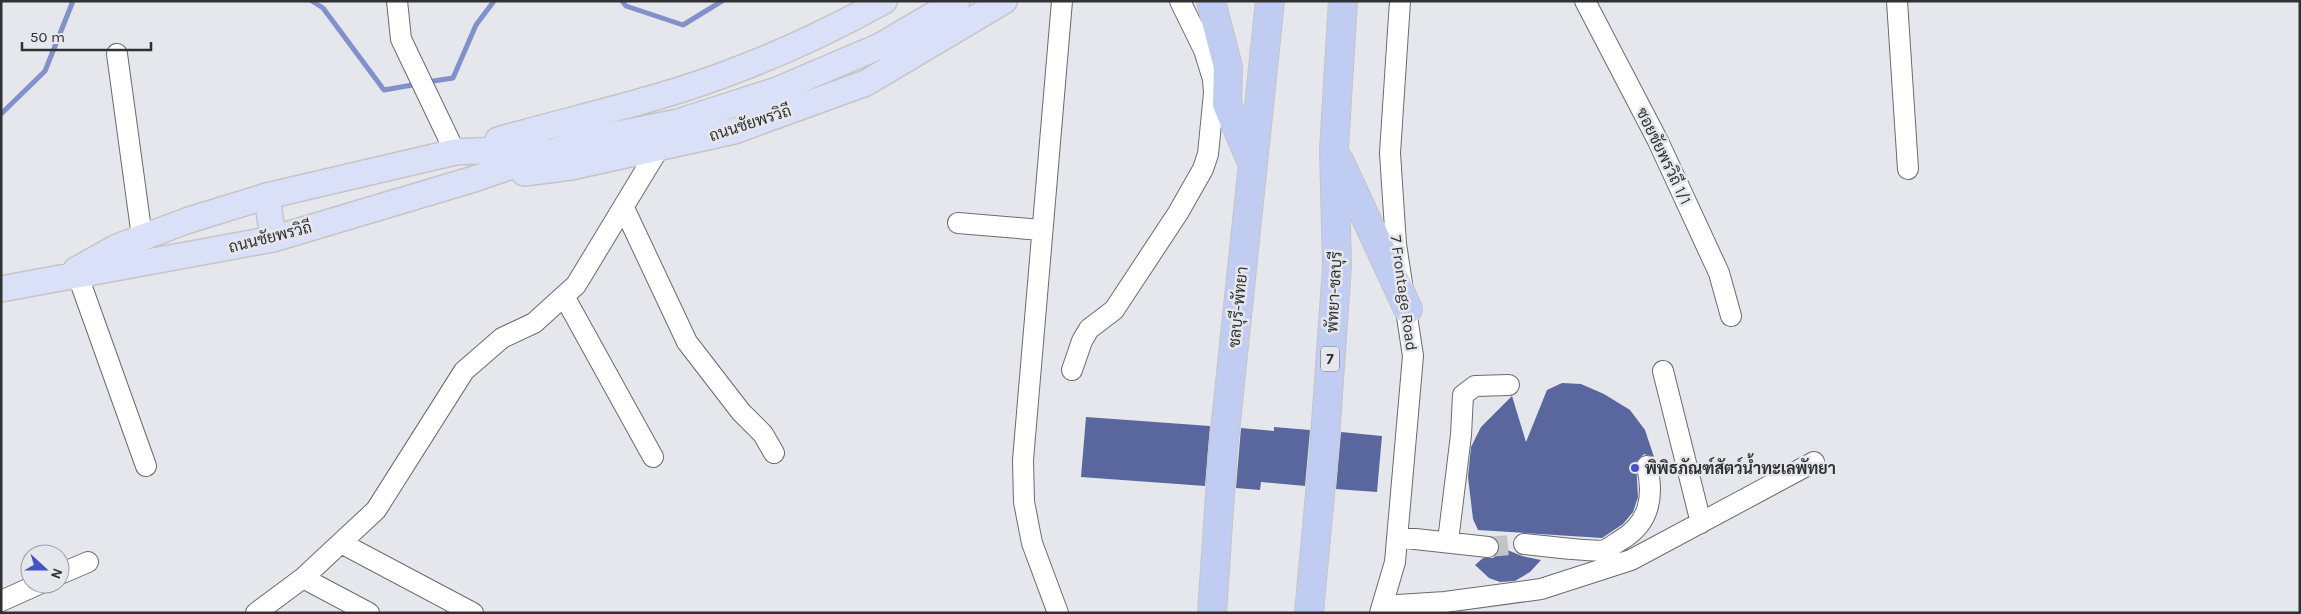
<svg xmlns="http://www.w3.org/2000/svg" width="2301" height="614" viewBox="0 0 2301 614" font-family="Karla,Sarabun,sans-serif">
	<rect width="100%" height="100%" fill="#e5e7ec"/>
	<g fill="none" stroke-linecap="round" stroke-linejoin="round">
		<path stroke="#8291cc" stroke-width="5" d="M 312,1 L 323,8 L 384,90 L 418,84
			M 622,1 L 626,6 L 683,25 L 722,1
			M 427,82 L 453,78 L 476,25 L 494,1
			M 1,114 L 45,71 L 73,1"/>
	</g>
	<path fill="#5a679e" d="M 1562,383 L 1581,384 L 1604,394 L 1630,410 L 1645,430 L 1654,457 L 1644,454 L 1636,462 L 1638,497 L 1633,512 L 1623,524 L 1602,538 L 1478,530 L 1473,519 L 1468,477 L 1471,447 L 1481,427 L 1512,396 L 1526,442 L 1547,390 Z
		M 1086,417 L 1210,426 L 1205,486 L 1081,477 Z
		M 1274,427 L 1310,430 L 1305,486 L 1261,482 L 1260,490 L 1236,488 L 1241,428 L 1274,431 Z
		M 1341,432 L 1382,436 L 1377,492 L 1336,489 Z
		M 1500,547 L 1522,556 L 1541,560 L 1530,572 L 1515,581 L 1500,582 L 1489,578 L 1475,565 L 1483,558 L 1493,558 L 1498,554 Z"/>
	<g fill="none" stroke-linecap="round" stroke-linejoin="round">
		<path stroke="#c1c3c7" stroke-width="20" stroke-dasharray="20 10" stroke-linecap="butt" d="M 1488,547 L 1524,544"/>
		<g stroke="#6a6b6f" stroke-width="22">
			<path id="minor" d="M 397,1 L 401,39 L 455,152
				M 1585,1 L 1658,141 L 1719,273 L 1731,316
				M 1897,1 L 1908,169
				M 117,54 L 142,237
				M 624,208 L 687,342 L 741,412 L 763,434 L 774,453
				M 958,223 L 1041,230
				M 78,276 L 146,466
				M 564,296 L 653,457
				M 1072,370 L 1082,341 L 1089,329 L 1114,310 L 1178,213 L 1203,169 L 1208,154 L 1214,93 L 1213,79 L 1204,50 L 1180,1
				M 1663,371 L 1701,523
				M 1397,537 L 1488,547
				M 1448,541 L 1461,435 L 1463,395 L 1475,386 L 1509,385
				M 341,543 L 473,613
				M 1524,544 C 1538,545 1594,553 1605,550 C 1610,548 1616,543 1621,540 C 1650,523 1654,496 1647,466
				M 60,574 L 88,562
				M 303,578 L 369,613
				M 1,601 L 39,584
				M 1382,606 L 1445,602 L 1541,589 L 1631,560 L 1814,462
				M 256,613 L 303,578 L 376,510 L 464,371 L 502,338 L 534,323 L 576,285 L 659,148
				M 1058,613 L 1032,543 L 1024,502 L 1023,460 L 1062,1
				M 1380,613 L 1395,562 L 1413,356 L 1396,244 L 1390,153 L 1400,1"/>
		</g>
		<g stroke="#c5c5c6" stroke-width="28">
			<path id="major" d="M 498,140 C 578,117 661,100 739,69 C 789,50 837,27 884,1
				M 524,173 L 571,167 L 734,131 L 866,83 L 1004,1
				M 267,196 L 273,239
				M 76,270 L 117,247 L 189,220 L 267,196 L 455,152 L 539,148
				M 1,289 L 273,239 L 474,179 L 584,141 L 678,122 L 777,90 L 880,46 L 957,1"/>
		</g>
		<g stroke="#c5c5c6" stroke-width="30">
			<path id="highway" d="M 1211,1 L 1228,67 L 1227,104 L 1252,163
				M 1339,160 L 1408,309
				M 1212,613 L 1223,450 L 1270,1
				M 1309,613 L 1324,451 L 1337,266 L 1334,149 L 1343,1"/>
		</g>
		<use href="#minor" stroke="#fff" stroke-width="20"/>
		<use href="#major" stroke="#dae0f8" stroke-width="25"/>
		<use href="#highway" stroke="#c1ccf3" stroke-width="28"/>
	</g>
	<circle fill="#4553c7" stroke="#e5e7ec" stroke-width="2" cx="1635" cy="468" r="5"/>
	<g text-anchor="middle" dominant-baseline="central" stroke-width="5" stroke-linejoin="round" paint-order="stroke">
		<rect fill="#e5e7ec" stroke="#66686a" stroke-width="1" x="1321" y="346.5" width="18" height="25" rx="4"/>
		<g font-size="15" font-weight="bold" fill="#303132">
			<text x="1330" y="359">7</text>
		</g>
		<g font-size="16" fill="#303132" stroke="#e5e7ec">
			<text transform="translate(750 123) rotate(-18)">ถนนชัยพรวิถี</text>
			<text transform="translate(1664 156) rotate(64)">ซอยชัยพรวิถี 1/1</text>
			<text transform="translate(270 237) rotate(-14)">ถนนชัยพรวิถี</text>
			<text transform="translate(1334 292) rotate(-87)">พัทยา-ชลบุรี</text>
			<text transform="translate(1404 293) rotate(82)">7 Frontage Road</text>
			<text transform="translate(1238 307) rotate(-84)">ชลบุรี-พัทยา</text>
		</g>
		<g font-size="16" font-weight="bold" fill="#303132" stroke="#e5e7ec" text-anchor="start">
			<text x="1645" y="468">พิพิธภัณฑ์สัตว์น้ำทะเลพัทยา</text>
		</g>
	</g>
	<rect width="2301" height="614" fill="none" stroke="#303132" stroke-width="5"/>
	<g transform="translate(45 569) rotate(111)"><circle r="24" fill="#e5e7ec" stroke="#9d9ea2"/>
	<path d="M0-4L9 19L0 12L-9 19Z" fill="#4553c7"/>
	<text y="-8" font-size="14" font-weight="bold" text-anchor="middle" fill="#303132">N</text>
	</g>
	<path d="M22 42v8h129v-8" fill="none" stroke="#303132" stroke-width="2.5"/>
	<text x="30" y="42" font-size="15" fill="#303132" stroke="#e5e7ec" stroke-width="4" paint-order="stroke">50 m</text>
</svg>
